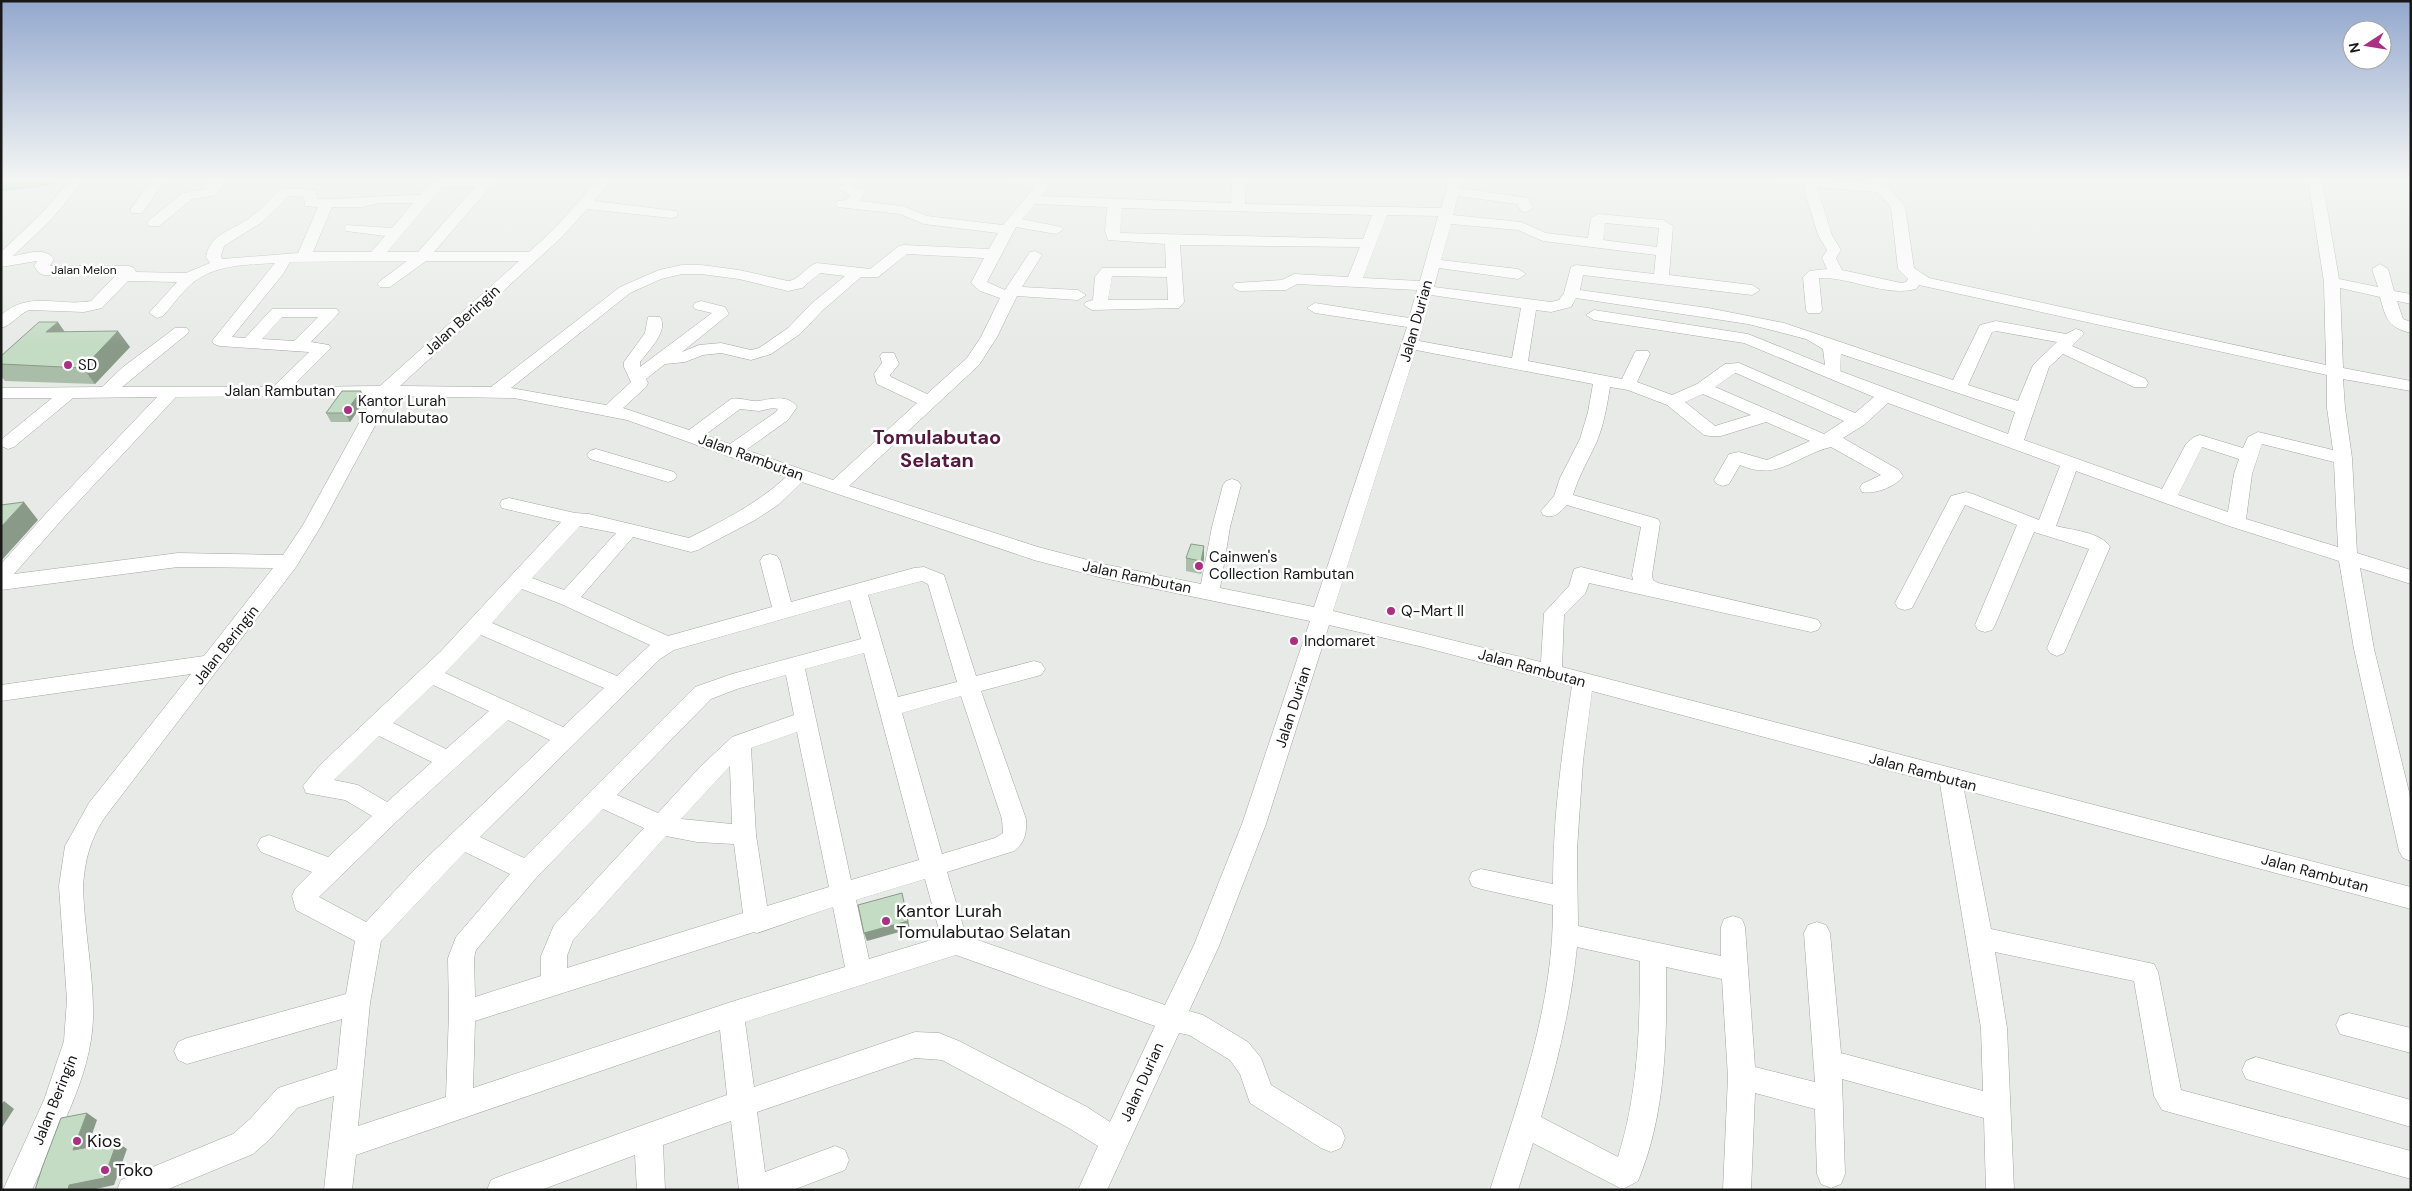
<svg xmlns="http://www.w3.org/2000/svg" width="2412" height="1191" viewBox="0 0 2412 1191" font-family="'DM Sans',sans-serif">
	<rect width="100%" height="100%" fill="#e7eae6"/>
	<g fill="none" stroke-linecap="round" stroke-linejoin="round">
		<g stroke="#a3a6a3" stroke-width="1">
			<path id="minor" d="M 71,179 L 85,179 L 50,221 L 13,256 C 27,254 44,246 54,259 L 50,266 L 129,266 L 134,268 L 136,272 L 186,273 L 210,263 L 206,257 C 210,234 231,231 248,219 C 260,211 270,200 280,189 L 285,188 L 316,190 L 317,199 C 352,199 386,195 420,195 L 432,181 L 437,180 L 491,180 L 493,183 L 491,186 L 434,252 L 529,252 L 553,230 L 599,179 L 613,179 L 594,201 L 676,211 L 678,214 L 676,217 L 671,218 L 587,209 L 563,236 L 400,386 L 491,387 L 620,287 L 659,270 L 682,265 L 701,265 L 739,270 L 788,281 C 800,280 806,266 817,263 L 870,269 L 899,246 L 904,245 L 989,249 L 998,233 L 924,224 L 900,214 L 838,207 L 836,204 L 838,201 L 846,200 L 850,195 L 839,189 L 845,179 L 859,179 L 854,187 L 864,190 L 866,193 L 859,201 L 903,206 L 927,216 L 1003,225 L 1034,188 L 1006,182 L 1004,179 L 1042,180 L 1049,187 L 1042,196 L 1231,203 L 1232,179 L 1246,179 L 1245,204 L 1441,208 L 1449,179 L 1463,179 L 1460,188 L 1528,198 L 1533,208 L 1526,212 L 1521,211 L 1517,204 L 1458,196 L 1453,215 L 1521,222 L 1546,233 L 1588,238 L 1591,218 L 1598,214 L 1663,220 L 1673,226 L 1669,275 L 1752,285 L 1760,290 L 1752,295 L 1583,275 L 1580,290 L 1708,308 L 1784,323 L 1953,380 L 1980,325 L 1996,321 L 2066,334 L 2076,329 L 2082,331 L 2084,334 L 2072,346 L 2146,379 L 2148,383 L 2146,387 L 2134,387 L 2063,354 L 2049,367 L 2024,440 L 2162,489 L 2186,444 L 2194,437 L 2200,435 L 2243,448 L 2248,437 L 2258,432 L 2333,450 L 2327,408 L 2327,375 L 1919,285 L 1916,289 C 1884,297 1852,277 1819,278 L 1822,310 L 1820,313 L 1808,313 L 1806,310 L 1803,277 L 1809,271 L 1827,269 L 1822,258 L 1827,250 L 1818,235 L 1803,186 L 1772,183 L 1765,179 L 1818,179 L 1872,183 L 1870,179 L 1884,179 L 1887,186 L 1905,206 L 1914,268 L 1929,278 L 2326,365 L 2324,282 L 2308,179 L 2322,179 L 2339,279 L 2378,287 L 2372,269 L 2380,264 L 2388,269 L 2394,291 L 2411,294 L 2411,304 L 2397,301 L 2403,319 L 2411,322 L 2411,333 C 2387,327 2386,318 2380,297 L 2340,288 L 2343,368 L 2411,381 L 2411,391 L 2343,379 L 2345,408 L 2352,458 L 2357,553 L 2411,570 L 2411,584 L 2360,568 L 2374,649 L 2411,800 L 2411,861 L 2403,858 L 2399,851 L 2354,649 L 2339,561 L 2229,526 L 2076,471 L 2056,526 C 2071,530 2101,532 2110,547 L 2064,653 L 2057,656 L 2050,653 L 2047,648 L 2089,549 L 2034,532 L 1995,625 L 1992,630 L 1985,632 L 1978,630 L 1975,625 L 2017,525 L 1965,505 L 1912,608 L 1905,610 L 1898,608 L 1895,603 L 1951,496 L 1966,492 L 1973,494 L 2039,520 L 2060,466 L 1888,403 L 1864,425 L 1843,438 L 1899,470 L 1903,476 C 1897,486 1874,495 1862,492 L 1860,488 L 1862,484 L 1881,475 L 1831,447 C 1797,455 1778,482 1740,465 L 1729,484 L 1723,486 L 1717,484 L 1714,480 L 1729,454 L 1739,452 L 1767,460 L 1810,441 L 1766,422 L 1721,436 L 1710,436 L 1704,435 L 1667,405 L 1628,390 L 1610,387 C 1607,405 1604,424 1597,441 C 1589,459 1579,475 1573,495 L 1658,519 L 1660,523 L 1652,575 L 1653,580 L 1658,583 L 1811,618 L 1818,620 L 1821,625 L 1818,630 L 1811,632 L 1589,583 L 1585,594 L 1564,615 L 1562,667 L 2411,887 L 2411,909 L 1964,790 L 1991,929 L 2154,964 L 2158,972 L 2181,1090 L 2411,1151 L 2411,1179 L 2162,1110 L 2154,1096 L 2134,981 L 1995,952 L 2007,1028 L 2014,1190 L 1986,1190 L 1984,1118 L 1842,1079 L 1845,1174 L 1841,1184 L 1831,1188 L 1821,1184 L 1817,1174 L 1815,1109 L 1755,1093 L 1751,1190 L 1723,1190 L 1728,1077 L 1722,979 L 1666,967 C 1667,1038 1666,1114 1638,1181 L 1625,1188 L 1620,1188 L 1533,1143 L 1518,1190 L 1490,1190 C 1520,1097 1554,1004 1553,905 L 1481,889 L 1472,886 L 1469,879 L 1472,872 L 1481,869 L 1553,884 C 1553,817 1562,752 1572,686 L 1423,647 L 1329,625 L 1266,824 L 1219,946 L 1189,1011 L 1203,1015 L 1248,1042 L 1261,1058 L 1271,1085 L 1341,1128 L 1345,1138 L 1341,1148 L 1331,1152 L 1321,1148 L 1250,1103 L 1240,1074 L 1230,1060 L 1189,1035 L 1179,1033 L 1107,1190 L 1078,1190 L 1098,1146 L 1067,1127 L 942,1060 L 915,1058 L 757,1112 L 765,1172 L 835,1146 L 845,1150 L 849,1160 L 845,1170 L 793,1190 L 739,1190 L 731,1121 L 663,1145 L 665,1190 L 637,1190 L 635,1155 L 541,1190 L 487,1190 L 491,1180 L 501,1176 L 727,1095 L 720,1030 L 356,1155 L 352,1190 L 324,1190 L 334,1096 L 297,1108 L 270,1139 L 253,1154 L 166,1190 L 117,1190 L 121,1180 L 233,1134 L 250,1119 L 278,1088 L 337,1069 L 342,1019 L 187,1064 L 178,1060 L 174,1051 L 178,1042 L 187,1038 L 346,994 L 355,941 L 296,910 L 292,896 L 295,889 L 312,872 L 261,852 L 257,845 L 261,838 L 269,835 L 328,857 L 372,816 L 345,800 L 306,793 L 303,786 L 320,765 L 441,651 L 561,522 L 502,508 L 500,504 L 502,500 L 509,498 L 575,513 L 589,514 L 689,538 C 724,520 757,504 786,477 L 627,420 L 514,398 L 391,396 L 321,526 L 296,567 L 105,817 C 90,839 85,860 83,886 C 84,930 94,975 93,1019 C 91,1078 56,1137 32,1190 L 3,1190 L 44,1100 L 64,1041 L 67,1000 L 59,886 L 65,846 L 89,803 L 191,674 L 1,701 L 1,685 L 204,656 L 273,568 L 178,567 L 1,590 L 1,564 L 51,508 L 157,397 L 73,398 L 14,447 L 8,449 L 1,446 L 2,439 L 52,398 L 1,398 L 1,388 L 102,387 L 123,367 L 175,328 L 187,328 L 189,331 L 187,334 L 122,387 L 273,387 L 309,352 L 220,346 L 214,344 L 212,341 L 275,263 C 247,265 218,264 195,281 C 183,290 173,305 163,316 L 157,318 L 149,313 L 177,282 L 128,281 L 102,308 L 84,312 L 29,310 C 19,314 12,325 1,328 L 1,315 C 30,290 58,307 91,301 L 116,275 L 44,275 L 39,273 L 34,266 L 37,261 L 1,267 L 1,252 L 40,215 ZM 442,187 L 475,187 L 418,252 L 387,252 ZM 1817,187 L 1877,192 L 1891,207 L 1898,269 L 1908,279 L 1906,282 L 1901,283 L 1842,270 L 1836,258 L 1841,250 L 1832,235 ZM 289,196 L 304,197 L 305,206 L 318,207 L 298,253 L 222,259 L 221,256 L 224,246 L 261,223 ZM 380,203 L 413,203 L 392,228 L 346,225 L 344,228 L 346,231 L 385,236 L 371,252 L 313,252 L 332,207 L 362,207 ZM 1035,204 L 1107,207 L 1105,231 L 1108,240 L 1165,244 L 1166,268 L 1102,268 L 1095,277 L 1093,300 L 1086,302 L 1084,305 L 1092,310 L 1179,308 L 1184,302 L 1180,245 L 1360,247 L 1348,277 L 1294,274 L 1282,280 L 1235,283 L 1232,286 L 1235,289 L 1240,291 L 1286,290 L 1297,284 L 1417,290 L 1409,318 L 1315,303 L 1307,308 L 1315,313 L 1407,327 L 1314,607 L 1220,588 L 1230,527 L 1241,485 L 1238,481 L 1232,479 L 1226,481 L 1223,485 L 1212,527 L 1201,584 L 1103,564 L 1038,547 L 849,486 L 979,365 L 997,337 L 1017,296 L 1078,300 L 1086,295 L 1078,290 L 1022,287 L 1042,255 L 1035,251 L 1030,252 L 1005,290 L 987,282 L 1016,227 L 1056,234 L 1063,230 L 1061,227 L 1022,219 ZM 1122,208 L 1372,215 L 1363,239 L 1120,233 ZM 1387,215 L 1438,216 L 1420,281 L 1363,278 ZM 1605,223 L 1659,228 L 1657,247 L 1603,240 ZM 1451,224 L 1518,230 L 1543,241 L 1656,255 L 1654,274 L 1576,265 L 1571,267 L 1564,293 L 1559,300 L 1551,302 L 1434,287 L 1439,268 L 1518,279 L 1526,274 L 1518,269 L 1441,260 ZM 907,254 L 984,258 L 971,283 L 980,291 L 1000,298 L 981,337 L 967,358 L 927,394 L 891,377 L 890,375 L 899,364 L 894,353 L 882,353 L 880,356 L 882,363 L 874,374 L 877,384 L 917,403 L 833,480 L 746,450 L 788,420 L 797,407 C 788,394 771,399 759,401 C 750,402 741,397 731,399 L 689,430 L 623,408 L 646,387 L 648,383 L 646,379 L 665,364 L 685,362 L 703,355 L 721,353 L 751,360 L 771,354 L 800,334 L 823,310 L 861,277 L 878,277 ZM 407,261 L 380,281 L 377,284 L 380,287 L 390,287 L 426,261 L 519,261 L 380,386 L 292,387 L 331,348 L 329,345 L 311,342 L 337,315 L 339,312 L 337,309 L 272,309 L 245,338 L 232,337 L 283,274 L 290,262 ZM 820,273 L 845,276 L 811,304 L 788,328 L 759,348 L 751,350 L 721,343 L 699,345 L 682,352 L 729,314 L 725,307 L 701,301 L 695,303 L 693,306 L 695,309 L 712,313 L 640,367 L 640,362 C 648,351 669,331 660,317 L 648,317 L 645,333 L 624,362 L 624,367 L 631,382 L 606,405 L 511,388 L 630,293 L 661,279 L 682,274 L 701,274 L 739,279 L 788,291 L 802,288 ZM 1112,276 L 1167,277 L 1168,300 L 1108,300 ZM 1431,295 L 1521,308 L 1512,358 L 1419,341 ZM 1576,298 L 1748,324 L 1806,339 L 1823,349 L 1825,365 L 1748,334 L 1594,310 L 1586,315 L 1594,320 L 1744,343 L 1874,397 L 1855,413 L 1739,363 L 1725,364 L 1697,384 L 1672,395 L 1637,382 L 1650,354 L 1648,351 L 1636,351 L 1634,354 L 1622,379 L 1528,361 L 1536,310 L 1551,312 L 1571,307 ZM 282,317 L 318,317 L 294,341 L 262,339 ZM 1996,331 L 2057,342 L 2033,365 L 2018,401 L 1968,385 L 1992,332 ZM 1416,350 L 1593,384 L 1588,412 L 1580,439 L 1560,478 L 1554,496 L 1541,511 L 1543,515 C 1555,519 1559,513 1567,505 L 1641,527 L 1632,575 L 1633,580 L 1581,567 L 1574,569 L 1569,586 L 1544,613 L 1541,662 L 1333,611 ZM 1841,354 L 2015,412 L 2008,434 L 1840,371 ZM 1735,373 L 1736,373 L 1844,421 L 1824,434 L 1715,387 ZM 1703,394 L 1751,415 L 1715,426 L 1685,402 ZM 374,396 L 303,525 L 283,555 L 178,553 L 14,574 L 65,516 L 176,397 ZM 773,408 L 778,409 L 776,412 L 730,444 L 705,435 L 740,409 L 759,411 ZM 2262,444 L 2334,462 L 2338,547 L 2246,519 L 2252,474 ZM 2202,447 L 2239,459 L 2234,474 L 2228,512 L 2178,495 ZM 802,482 L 1034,560 L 1103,578 L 1310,621 L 1242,824 L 1194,945 L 1165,1005 L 966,936 L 947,872 L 1014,851 C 1025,843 1027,832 1026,819 L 981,691 L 1041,675 L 1045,669 L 1041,663 L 1034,661 L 976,676 L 944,575 L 924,567 L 914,568 L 791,602 L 780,561 L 777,556 L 770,554 L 763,556 L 760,561 L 772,607 L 668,636 L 581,597 L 633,537 L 691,552 L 698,550 L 755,520 L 778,505 ZM 580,526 L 616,533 L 564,590 L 532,578 ZM 922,581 L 928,584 L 957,682 L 898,697 L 868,595 ZM 522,589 L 561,604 L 650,645 L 617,676 L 492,623 ZM 850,600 L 861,639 L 732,674 L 695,687 L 524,858 L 480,837 L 660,659 L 674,650 ZM 481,635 L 604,688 L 563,727 L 445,673 ZM 864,653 L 919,860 L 851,880 L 805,669 ZM 786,675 L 794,715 L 732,737 L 700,767 L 658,813 L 617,795 L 711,699 L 737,689 ZM 433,685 L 489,711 L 446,749 L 393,723 ZM 1592,691 L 1940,784 L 1981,1028 L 1983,1091 L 1841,1053 L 1830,933 L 1826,925 L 1817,922 L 1808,925 L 1804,933 L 1815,1082 L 1755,1067 L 1745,927 L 1742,919 L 1733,916 L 1724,919 L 1721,927 L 1721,956 L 1578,926 L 1577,849 L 1583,761 ZM 961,696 L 1002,819 L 1003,833 L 995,838 L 942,854 L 902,713 ZM 508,720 L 550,740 L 417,867 L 366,922 L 319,897 L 397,821 ZM 797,732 L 829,887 L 767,906 L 756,835 L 751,748 ZM 379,736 L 432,762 L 387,802 L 358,785 L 334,780 ZM 730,766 L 732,824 L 681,819 ZM 603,809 L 644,828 L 554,925 L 541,956 L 541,976 L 475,997 L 474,958 L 476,950 L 536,878 ZM 666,836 L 697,842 L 734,844 L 743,913 L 567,968 L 567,956 L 573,940 ZM 465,852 L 510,874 L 456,937 L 448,958 L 449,1013 L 446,1097 L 358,1126 L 370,1003 L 381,941 ZM 925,879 L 941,937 L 869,959 L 856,900 ZM 833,907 L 845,967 L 731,1002 L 473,1088 L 475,1021 L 754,932 L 757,933 ZM 1577,947 L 1640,961 C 1640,1027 1638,1094 1618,1157 L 1541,1117 C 1558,1061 1571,1006 1577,947 ZM 956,955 L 1155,1026 L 1110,1122 L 1087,1107 L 959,1041 L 939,1033 L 915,1032 L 754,1087 L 745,1022 Z
				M 152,179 L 166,179 L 142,213 L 132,213 L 130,210 Z
				M 213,179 L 227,179 L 216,195 L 192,199 L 159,226 L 149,226 L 147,223 L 149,220 L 183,193 L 206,189 Z
				M 596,449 L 674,472 L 677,476 L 674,480 L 668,482 L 590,459 L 587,455 L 590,451 Z
				M 2349,1013 L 2411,1028 L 2411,1053 L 2340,1034 L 2336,1025 L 2340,1016 Z
				M 2256,1057 L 2411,1100 L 2411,1127 L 2246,1079 L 2242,1070 L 2246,1061 Z"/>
		</g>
		<g stroke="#5d945c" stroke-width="1">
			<path id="highway" d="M 1,179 L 57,179 L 54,183 L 47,185 L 1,191 Z"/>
		</g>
		<use href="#minor" fill="#fff" fill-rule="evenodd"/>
		<use href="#highway" fill="#83d781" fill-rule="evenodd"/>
	</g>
	<path fill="#a9bda9" d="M 65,332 L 130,347 L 95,384 L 5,381 L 1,376 L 1,356 Z
		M 366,399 L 350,422 L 331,422 L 326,413 Z
		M 1204,546 L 1204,559 L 1201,574 L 1186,571 L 1186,558 Z"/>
	<path fill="#8a9a89" d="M 58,322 L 69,338 L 46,332 Z
		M 118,331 L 130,347 L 95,384 L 83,368 Z
		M 361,391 L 366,399 L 350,422 L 345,413 Z
		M 24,502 L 38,520 L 1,561 L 1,527 Z
		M 1204,546 L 1204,559 L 1201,574 L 1201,561 Z
		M 902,893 L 910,929 L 867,941 L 864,933 Z
		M 4,1101 L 14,1109 L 1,1129 L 1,1105 Z
		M 87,1113 L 97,1120 L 84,1157 L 73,1150 Z
		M 117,1142 L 127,1149 L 114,1185 L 91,1190 L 68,1190 L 69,1185 Z"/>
	<path fill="#c5dcc4" stroke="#8a9a89" d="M 39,322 L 58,322 L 46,332 L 118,331 L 83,368 L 1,364 L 1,356 Z
		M 342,391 L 361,391 L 345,413 L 326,413 Z
		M 24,502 L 1,527 L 1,505 Z
		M 1191,544 L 1204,546 L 1201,561 L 1186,558 Z
		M 902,893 L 908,921 L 864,933 L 858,905 Z
		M 87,1113 L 73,1150 L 117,1142 L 104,1178 L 69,1185 L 68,1190 L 35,1190 L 42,1168 L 61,1118 Z"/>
	<linearGradient id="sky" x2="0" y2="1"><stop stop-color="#93a8ce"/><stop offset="0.52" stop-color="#f4f6f4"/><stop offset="1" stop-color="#f4f6f4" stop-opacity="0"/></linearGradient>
	<rect width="2412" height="345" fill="url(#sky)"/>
	<g fill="#ab2f82" stroke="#fff" stroke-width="2">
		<circle cx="68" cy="365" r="5"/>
		<circle cx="348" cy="410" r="5"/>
		<circle cx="1199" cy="566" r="5"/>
		<circle cx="1391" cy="611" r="5"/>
		<circle cx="1294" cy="641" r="5"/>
		<circle cx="886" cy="921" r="5"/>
		<circle cx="77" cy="1141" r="5"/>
		<circle cx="105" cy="1170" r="5"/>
	</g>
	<g text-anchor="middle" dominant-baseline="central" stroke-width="5" stroke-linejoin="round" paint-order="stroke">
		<g font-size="12" fill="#171817" stroke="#fff">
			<text x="84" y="270">Jalan Melon</text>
		</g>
		<g font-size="15" fill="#171817" stroke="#fff">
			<text transform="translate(462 320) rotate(-42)">Jalan Beringin</text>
			<text transform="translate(1416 321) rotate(-74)">Jalan Durian</text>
			<text x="280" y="391">Jalan Rambutan</text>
			<text transform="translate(751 457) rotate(20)">Jalan Rambutan</text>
			<text transform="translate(1137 577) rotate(12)">Jalan Rambutan</text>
			<text transform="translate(226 645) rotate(-52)">Jalan Beringin</text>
			<text transform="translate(1532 668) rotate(15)">Jalan Rambutan</text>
			<text transform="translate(1293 707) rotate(-72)">Jalan Durian</text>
			<text transform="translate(1923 772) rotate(15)">Jalan Rambutan</text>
			<text transform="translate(2315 873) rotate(15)">Jalan Rambutan</text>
			<text transform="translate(1142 1082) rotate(-66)">Jalan Durian</text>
			<text transform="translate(55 1100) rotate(-68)">Jalan Beringin</text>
		</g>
		<g font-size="15" fill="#171817" stroke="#fff" text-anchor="start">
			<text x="78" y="365">SD</text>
			<text x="358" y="401">Kantor Lurah<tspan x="358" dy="17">Tomulabutao</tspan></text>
			<text x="1209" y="557">Cainwen's<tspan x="1209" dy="17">Collection Rambutan</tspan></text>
			<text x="1401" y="611">Q-Mart II</text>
			<text x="1304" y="641">Indomaret</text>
		</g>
		<g font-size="18" fill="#171817" stroke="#fff" text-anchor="start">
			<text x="896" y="911">Kantor Lurah<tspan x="896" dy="21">Tomulabutao Selatan</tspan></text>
			<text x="87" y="1141">Kios</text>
			<text x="115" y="1170">Toko</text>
		</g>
		<g font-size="20" font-weight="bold" fill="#54193f" stroke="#fff">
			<text x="937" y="437">Tomulabutao<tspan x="937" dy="23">Selatan</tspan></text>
		</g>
	</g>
	<rect width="2412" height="1191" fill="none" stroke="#171817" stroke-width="5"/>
	<g transform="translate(2367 45) rotate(258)"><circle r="24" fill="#ffffff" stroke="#a2a3a2"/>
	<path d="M0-4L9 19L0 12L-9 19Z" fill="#ab2f82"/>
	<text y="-8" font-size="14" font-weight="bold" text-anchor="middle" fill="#171817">N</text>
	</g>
</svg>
